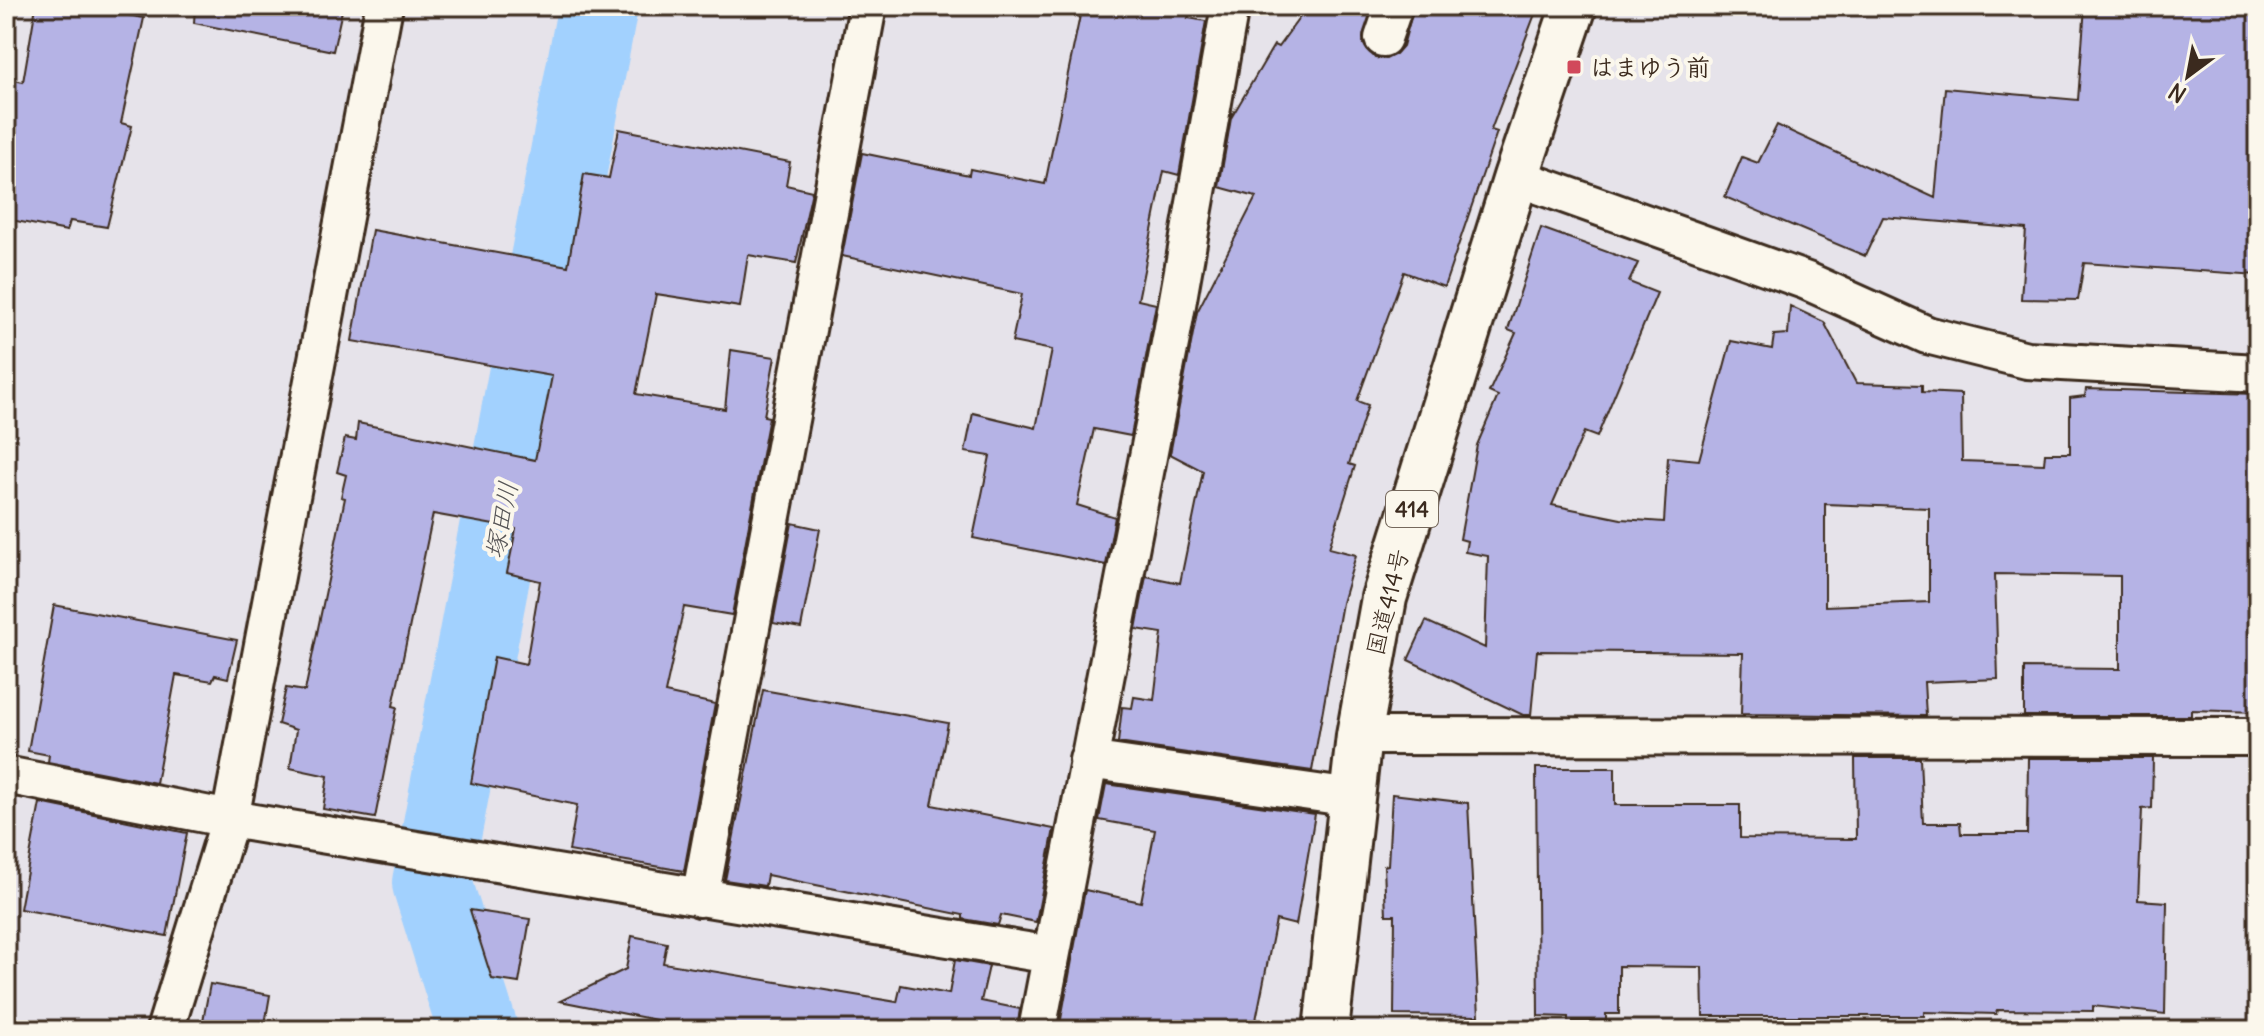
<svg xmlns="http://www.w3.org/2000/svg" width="2264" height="1036" viewBox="0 0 2264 1036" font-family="Delius,'Klee One',sans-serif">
	<rect width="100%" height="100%" fill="#e6e3ea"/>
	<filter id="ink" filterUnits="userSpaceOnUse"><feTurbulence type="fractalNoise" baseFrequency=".0125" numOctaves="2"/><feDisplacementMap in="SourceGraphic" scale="16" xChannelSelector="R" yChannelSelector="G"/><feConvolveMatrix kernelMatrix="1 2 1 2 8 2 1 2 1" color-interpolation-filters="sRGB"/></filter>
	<g filter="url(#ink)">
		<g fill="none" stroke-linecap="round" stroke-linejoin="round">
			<path stroke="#a2d1fe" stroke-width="80" d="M 478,1030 L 432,883 L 598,6"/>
		</g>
		<path fill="#b5b3e5" stroke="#3b2a1e" stroke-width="2" fill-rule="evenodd" d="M 36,6 L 79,6 L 144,18 L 121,123 L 132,126 L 107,227 L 70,221 L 67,231 L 6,219 L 6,118 L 14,80 L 23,82 Z
			M 195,6 L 343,6 L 333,51 L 194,23 Z
			M 1082,6 L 1193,6 L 1188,18 L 1206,21 L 1179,175 L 1164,171 L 1138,300 L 1156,304 L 1131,436 L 1094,429 L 1077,505 L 1115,517 L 1106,565 L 973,538 L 990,456 L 965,452 L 973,413 L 1036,428 L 1052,350 L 1012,342 L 1022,294 L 842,256 L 862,153 L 969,175 L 970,169 L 1045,184 Z
			M 1308,6 L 1372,6 L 1363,43 L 1375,58 L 1386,59 L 1396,54 L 1403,46 L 1414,6 L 1538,6 L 1491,130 L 1497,132 L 1444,287 L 1404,272 L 1357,401 L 1368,405 L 1349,464 L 1355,466 L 1329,548 L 1356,555 L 1342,603 L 1312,771 L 1118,743 L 1122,707 L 1132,708 L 1134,697 L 1154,700 L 1162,633 L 1136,629 L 1146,576 L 1180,583 L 1203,471 L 1170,454 L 1197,312 L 1256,197 L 1219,187 L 1231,118 L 1274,45 L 1278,47 Z
			M 2085,6 L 2258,6 L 2258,275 L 2084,263 L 2078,300 L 2021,299 L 2026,229 L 1883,217 L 1865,256 L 1725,197 L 1742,157 L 1758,163 L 1777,125 L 1935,198 L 1945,88 L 2078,100 Z
			M 619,129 L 790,162 L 786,185 L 812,191 L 796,263 L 748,255 L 740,307 L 656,294 L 636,394 L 725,409 L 731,350 L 775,357 L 764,416 L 769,417 L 732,615 L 684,607 L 665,693 L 715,704 L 684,871 L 569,851 L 577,805 L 471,783 L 494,657 L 526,664 L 540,581 L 507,573 L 516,529 L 433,514 L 393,706 L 397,707 L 375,818 L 323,809 L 328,776 L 290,768 L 296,730 L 278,724 L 286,688 L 305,691 L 345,498 L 341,497 L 346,475 L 337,472 L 345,438 L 356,440 L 358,423 L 535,460 L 552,376 L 352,341 L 372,230 L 568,266 L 584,174 L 609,178 Z
			M 1541,228 L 1638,263 L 1629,282 L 1657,293 L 1597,437 L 1584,432 L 1552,505 L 1621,519 L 1664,522 L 1668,457 L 1699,460 L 1731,341 L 1772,349 L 1774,335 L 1788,334 L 1790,306 L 1824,322 L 1856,383 L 1922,385 L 1922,392 L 1961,394 L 1962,461 L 2044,464 L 2045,453 L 2070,453 L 2070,398 L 2085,396 L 2086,389 L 2257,394 L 2258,712 L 2191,710 L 2191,716 L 2024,716 L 2024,668 L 2120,669 L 2120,576 L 1995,574 L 1998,679 L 1924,682 L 1926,716 L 1741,714 L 1743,653 L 1537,651 L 1531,715 L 1523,715 L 1408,660 L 1426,621 L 1485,648 L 1488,556 L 1465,552 L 1467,541 L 1460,539 L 1477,445 L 1498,396 L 1489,392 L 1516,333 L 1508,330 ZM 1825,504 L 1929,508 L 1929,602 L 1825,606 Z
			M 792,523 L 820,529 L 801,628 L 773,623 Z
			M 54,605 L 237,640 L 228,678 L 215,675 L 212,681 L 176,675 L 156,783 L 48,762 L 49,755 L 28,751 Z
			M 763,690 L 948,723 L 932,805 L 1054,829 L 1036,922 L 1001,915 L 998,925 L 963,919 L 963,915 L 767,875 L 765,886 L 725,880 Z
			M 1855,758 L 1920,758 L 1923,823 L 1960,823 L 1961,834 L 2027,834 L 2028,758 L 2153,758 L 2152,808 L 2142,809 L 2138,900 L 2167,902 L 2165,1014 L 2093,1006 L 2093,1011 L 1997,1010 L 1996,1014 L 1924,1012 L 1924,1016 L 1703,1016 L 1702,967 L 1619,966 L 1619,1014 L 1606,1014 L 1606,1021 L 1568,1021 L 1568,1017 L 1538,1016 L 1536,768 L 1615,768 L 1615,805 L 1740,805 L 1740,838 L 1856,839 Z
			M 1106,784 L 1315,814 L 1296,925 L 1276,920 L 1254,1030 L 1059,1030 L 1085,890 L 1141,902 L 1155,830 L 1099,820 Z
			M 1392,794 L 1468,803 L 1479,1016 L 1394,1015 L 1395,915 L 1386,915 L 1384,866 L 1388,865 Z
			M 40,803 L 187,833 L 167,936 L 20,909 Z
			M 470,910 L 530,919 L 519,983 L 492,979 Z
			M 632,936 L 667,943 L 663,963 L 897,1002 L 901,985 L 949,994 L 955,960 L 989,966 L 981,1001 L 1020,1009 L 1017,1030 L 707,1030 L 560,1001 L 626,969 Z
			M 210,984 L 270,995 L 264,1030 L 202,1026 Z"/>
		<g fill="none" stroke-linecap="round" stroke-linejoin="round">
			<g stroke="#3b2a1e" stroke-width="42">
				<path id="street" d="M 1383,38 L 1394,6
					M 1516,177 L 1807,281 L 1927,335 L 2027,360 L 2258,373
					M 1359,736 L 2258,737
					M 1088,760 L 1352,798
					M 6,775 L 230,819 L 1051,955
					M 700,898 L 868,6
					M 165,1030 L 230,819 L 384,6
					M 1037,1030 L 1172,333 L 1230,6"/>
			</g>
			<g stroke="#3b2a1e" stroke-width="50">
				<path id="highway" d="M 1326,1030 L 1359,736 L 1384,598 L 1516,177 L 1574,6"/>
			</g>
			<use href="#street" stroke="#fbf7ec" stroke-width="36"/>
			<use href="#highway" stroke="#fbf7ec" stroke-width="44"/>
		</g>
	</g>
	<rect fill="#d1495b" stroke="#fbf7ec" stroke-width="3" x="1566" y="59" width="16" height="16" rx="4"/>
	<g text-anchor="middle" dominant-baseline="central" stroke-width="8" stroke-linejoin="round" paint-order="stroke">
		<rect fill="#fbf7ec" stroke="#75685c" stroke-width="2" x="1386" y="491" width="52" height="36" rx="6"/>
		<g font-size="22" font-weight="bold" fill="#3b2a1e">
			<text x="1412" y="509">414</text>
		</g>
		<g font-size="24" font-weight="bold" fill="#3b2a1e" stroke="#fbf7ec" text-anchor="start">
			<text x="1590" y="67">はまゆう前</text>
		</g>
		<g font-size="24" fill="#3b2a1e" stroke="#fbf7ec">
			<text transform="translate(1387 602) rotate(-76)">国道414号</text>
		</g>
		<g font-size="26" font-style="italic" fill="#555456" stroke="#fbf7ec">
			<text transform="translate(501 520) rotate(-79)">塚田川</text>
		</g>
	</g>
	<rect width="2264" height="1036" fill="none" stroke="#fbf7ec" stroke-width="32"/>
	<rect x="16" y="16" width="2232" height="1004" fill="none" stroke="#3b2a1e" stroke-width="3" filter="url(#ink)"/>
	<g transform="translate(2188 76) rotate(212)" stroke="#fbf7ec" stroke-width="6" paint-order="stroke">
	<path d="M0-6L14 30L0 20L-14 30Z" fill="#3b2a1e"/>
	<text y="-12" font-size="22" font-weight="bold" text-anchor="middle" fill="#3b2a1e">N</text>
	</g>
</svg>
